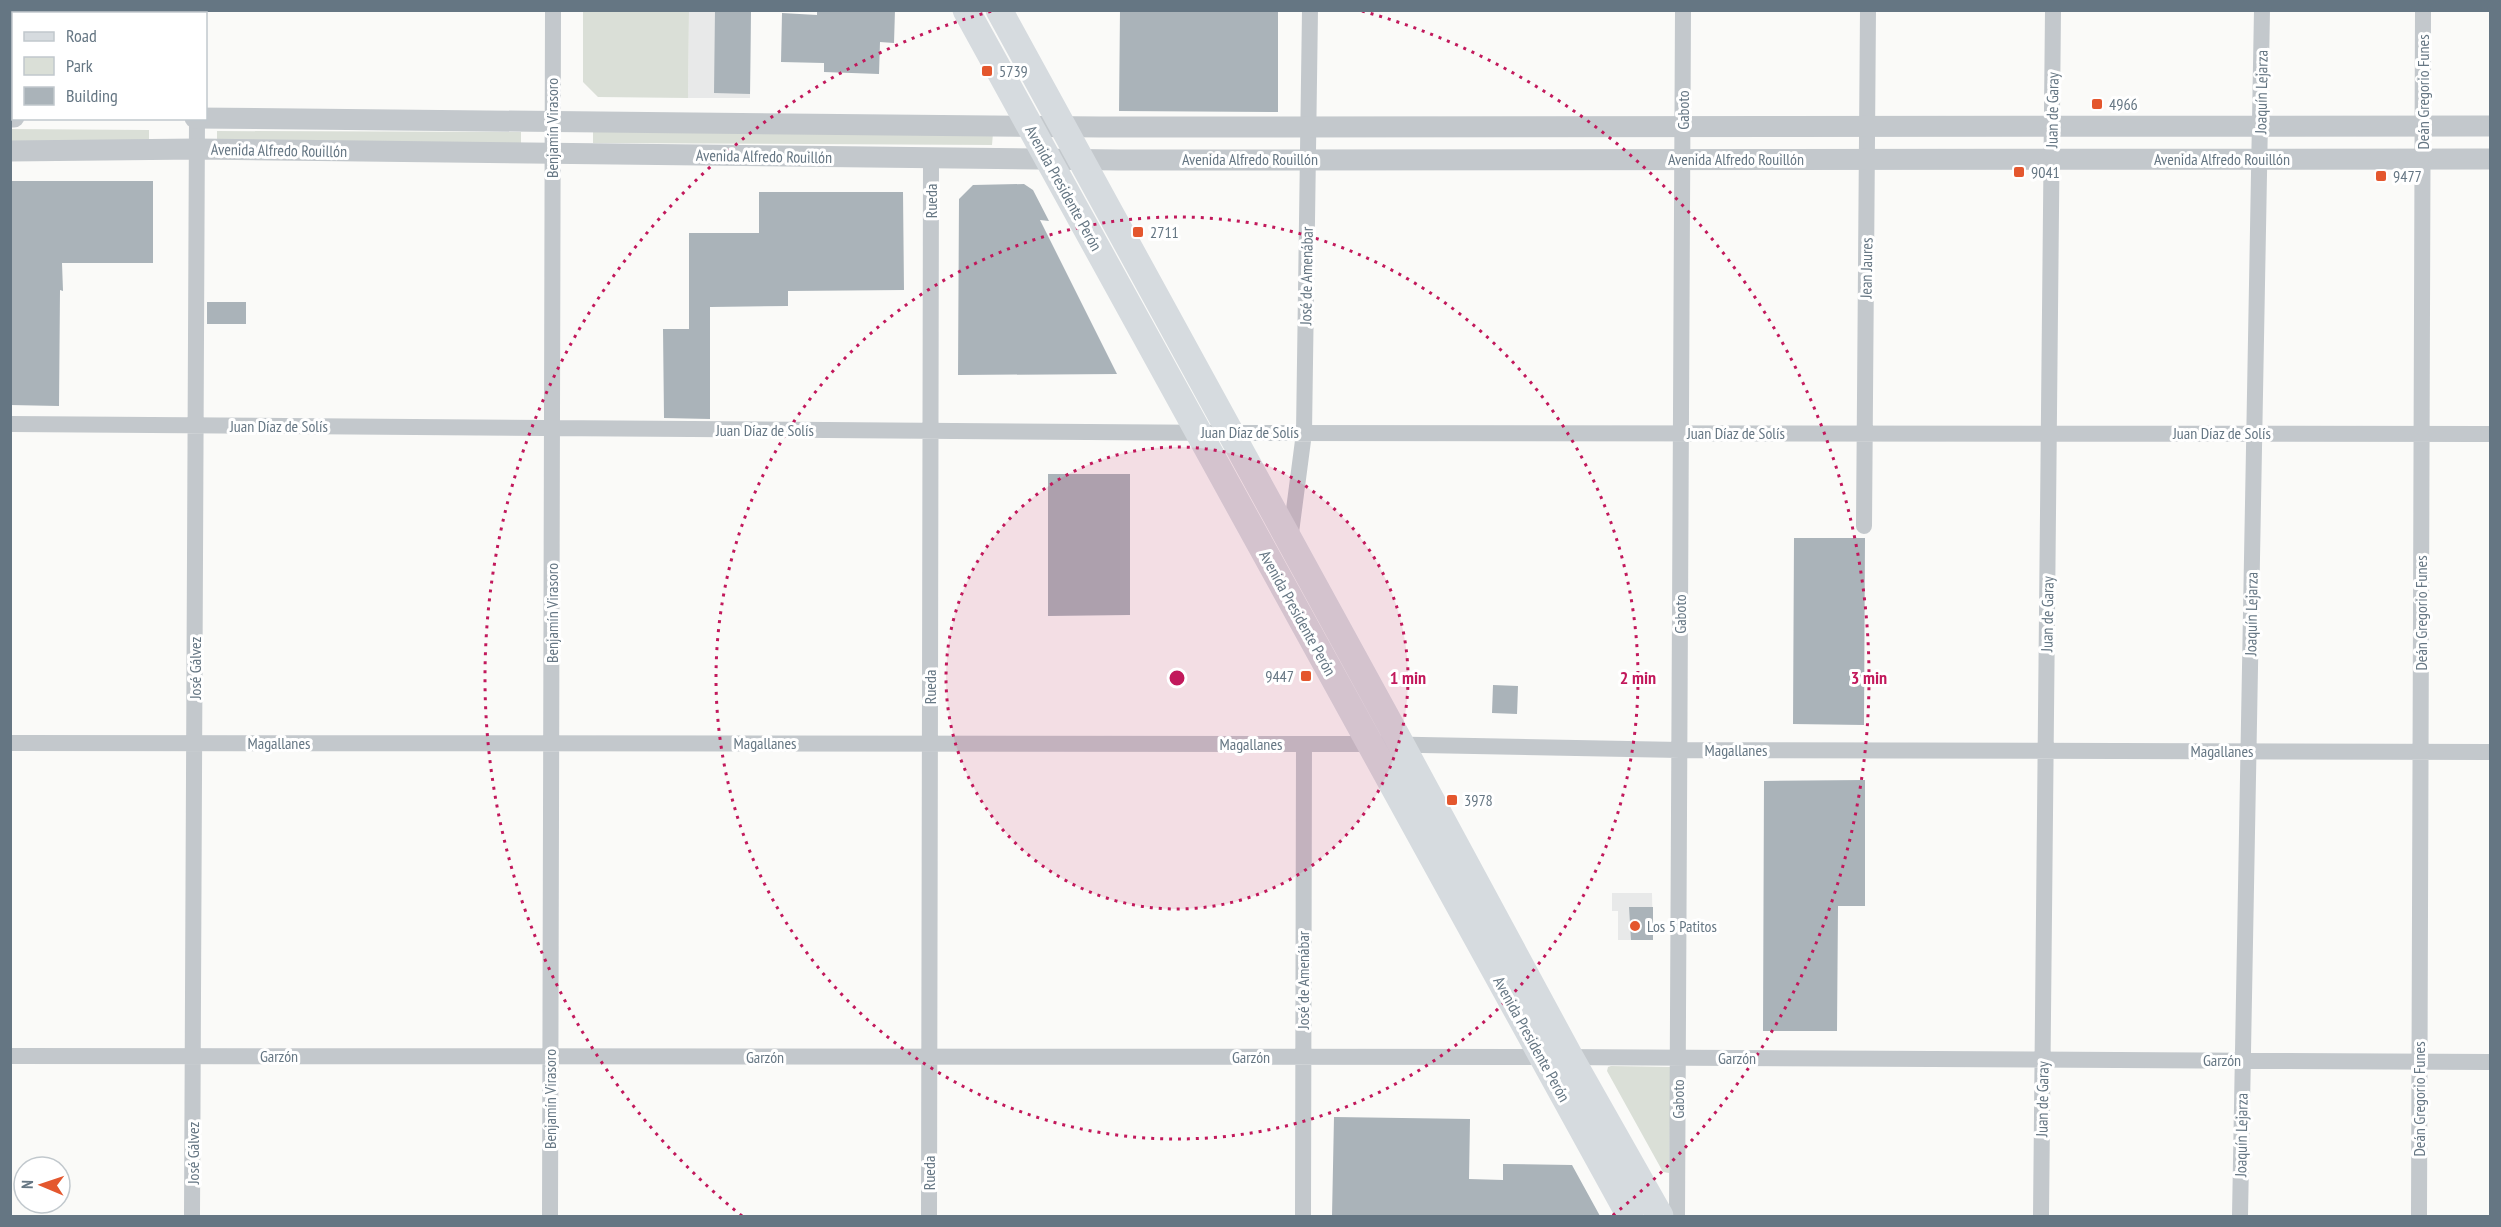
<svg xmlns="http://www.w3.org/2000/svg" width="2501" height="1227" viewBox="0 0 2501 1227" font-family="'PT Sans Narrow',sans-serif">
	<rect width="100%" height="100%" fill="#fafaf8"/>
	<path fill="#e8e9e9" d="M 689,11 L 751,11 L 750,98 L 688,98 Z
		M 1612,893 L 1652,893 L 1653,940 L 1618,940 L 1618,911 L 1612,911 Z"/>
	<path fill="#dadfd7" d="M 583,11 L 689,11 L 688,98 L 598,97 L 583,82 Z
		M 11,129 L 149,130 L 149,142 L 11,141 Z
		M 217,131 L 521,132 L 521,144 L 217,142 Z
		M 593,131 L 993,133 L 992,145 L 593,143 Z
		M 1611,1066 L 1671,1067 L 1669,1173 L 1663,1172 L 1607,1071 L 1608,1067 Z"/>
	<path fill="#aab3b9" d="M 715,10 L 751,10 L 750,94 L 714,93 Z
		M 817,10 L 895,10 L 894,43 L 880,42 L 879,74 L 824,72 L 824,63 L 781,62 L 782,13 L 817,15 Z
		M 1120,10 L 1278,10 L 1278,112 L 1119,111 Z
		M 10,181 L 153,181 L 153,263 L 62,263 L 63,291 L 60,290 L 59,406 L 10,405 Z
		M 1024,184 L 1033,190 L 1049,221 L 1040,220 L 1117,374 L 958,375 L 959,199 L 973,185 Z
		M 759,192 L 903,192 L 904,290 L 788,291 L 788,306 L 710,307 L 710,419 L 664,418 L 663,329 L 689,329 L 689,233 L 759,233 Z
		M 207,302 L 246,302 L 246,324 L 207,324 Z
		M 1048,474 L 1130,474 L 1130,615 L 1048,616 Z
		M 1794,538 L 1865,538 L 1864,725 L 1793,724 Z
		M 1493,685 L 1518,686 L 1517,714 L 1492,713 Z
		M 1865,780 L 1865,906 L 1838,906 L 1837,1031 L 1763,1031 L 1764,781 Z
		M 1629,907 L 1653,907 L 1653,940 L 1631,940 Z
		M 1334,1117 L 1470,1119 L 1469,1179 L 1503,1180 L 1503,1164 L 1572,1165 L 1600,1216 L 1332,1216 Z"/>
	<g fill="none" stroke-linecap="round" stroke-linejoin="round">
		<path stroke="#c3c8cc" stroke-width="16" d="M 197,14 L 197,10
			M 10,424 L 1231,433 L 2490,434
			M 1864,526 L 1868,10
			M 1290,540 L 1304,433 L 1310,10
			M 10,743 L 1370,744 L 1680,750 L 2490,752
			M 10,1056 L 1555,1057 L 2490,1062
			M 192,1216 L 197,118
			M 550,1216 L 553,10
			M 929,1216 L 931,158
			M 1303,1216 L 1304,744
			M 1677,1216 L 1683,10
			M 2041,1216 L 2053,10
			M 2240,1216 L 2262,10
			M 2419,1216 L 2423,10"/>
		<path stroke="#c3c8cc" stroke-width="21" d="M 10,117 L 14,117
			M 195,118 L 1101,127 L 2490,126
			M 10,151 L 197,149 L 1119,160 L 2490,159"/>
		<path stroke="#d6dbdf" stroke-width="27" d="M 966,10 L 1630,1216
			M 999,10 L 1401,744 L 1570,1057 L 1660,1216"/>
	</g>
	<circle cx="1177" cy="678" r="231" fill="#c2185b" fill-opacity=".12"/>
	<g fill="none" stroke="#c2185b" stroke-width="3" stroke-dasharray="3 6">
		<circle cx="1177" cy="678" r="231"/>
		<circle cx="1177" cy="678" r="461"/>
		<path d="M742 1216A692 692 0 0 1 992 11M1362 11A692 692 0 0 1 1612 1216"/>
	</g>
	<g fill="#e4572e" stroke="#fff" stroke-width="2">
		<rect x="981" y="65" width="12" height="12" rx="3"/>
		<rect x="2091" y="98" width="12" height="12" rx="3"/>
		<rect x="2013" y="166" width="12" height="12" rx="3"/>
		<rect x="2375" y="170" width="12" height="12" rx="3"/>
		<rect x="1132" y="226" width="12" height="12" rx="3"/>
		<rect x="1300" y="670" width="12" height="12" rx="3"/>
		<rect x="1446" y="794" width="12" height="12" rx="3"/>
		<circle cx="1635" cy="926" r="6"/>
	</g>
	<g text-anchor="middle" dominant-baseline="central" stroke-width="6" stroke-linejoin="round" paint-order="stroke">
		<g font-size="16" fill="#657683" stroke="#fff" text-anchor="start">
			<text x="999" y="71">5739</text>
			<text x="2109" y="104">4966</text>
			<text x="2031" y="172">9041</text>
			<text x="2393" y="176">9477</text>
			<text x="1150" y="232">2711</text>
			<text x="1294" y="676" text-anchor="end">9447</text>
			<text x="1464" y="800">3978</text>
			<text x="1647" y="926">Los 5 Patitos</text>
		</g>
		<g font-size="16" fill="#657683" stroke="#fff">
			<text transform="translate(2261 92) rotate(-89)">Joaquín Lejarza</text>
			<text transform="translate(2423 92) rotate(-90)">Deán Gregorio Funes</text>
			<text transform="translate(1683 110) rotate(-90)">Gaboto</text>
			<text transform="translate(2052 110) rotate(-89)">Juan de Garay</text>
			<text transform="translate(552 128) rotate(-90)">Benjamín Virasoro</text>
			<text transform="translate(279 150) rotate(1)">Avenida Alfredo Rouillón</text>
			<text transform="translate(764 156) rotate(1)">Avenida Alfredo Rouillón</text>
			<text x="1250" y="159">Avenida Alfredo Rouillón</text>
			<text x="1736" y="159">Avenida Alfredo Rouillón</text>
			<text x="2222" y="159">Avenida Alfredo Rouillón</text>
			<text transform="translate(1064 188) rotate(61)">Avenida Presidente Perón</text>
			<text transform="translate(931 201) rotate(-90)">Rueda</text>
			<text transform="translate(1866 268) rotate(-89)">Jean Jaures</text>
			<text transform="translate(1306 276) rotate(-89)">José de Amenábar</text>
			<text x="279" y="426">Juan Díaz de Solís</text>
			<text x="765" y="430">Juan Díaz de Solís</text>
			<text x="1250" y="432">Juan Díaz de Solís</text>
			<text x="1736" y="433">Juan Díaz de Solís</text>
			<text x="2222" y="433">Juan Díaz de Solís</text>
			<text transform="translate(552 613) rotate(-90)">Benjamín Virasoro</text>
			<text transform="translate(1298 613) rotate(61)">Avenida Presidente Perón</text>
			<text transform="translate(2421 613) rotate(-90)">Deán Gregorio Funes</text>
			<text transform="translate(1680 614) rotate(-90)">Gaboto</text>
			<text transform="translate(2047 614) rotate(-89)">Juan de Garay</text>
			<text transform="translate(2251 614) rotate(-89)">Joaquín Lejarza</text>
			<text transform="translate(195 668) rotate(-90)">José Gálvez</text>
			<text transform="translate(930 687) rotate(-90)">Rueda</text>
			<text x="279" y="743">Magallanes</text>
			<text x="765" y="743">Magallanes</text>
			<text x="1251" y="744">Magallanes</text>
			<text x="1736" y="750">Magallanes</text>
			<text x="2222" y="751">Magallanes</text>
			<text transform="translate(1303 980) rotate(-90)">José de Amenábar</text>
			<text transform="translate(1532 1039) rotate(61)">Avenida Presidente Perón</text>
			<text x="279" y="1056">Garzón</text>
			<text x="765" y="1057">Garzón</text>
			<text x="1251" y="1057">Garzón</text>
			<text x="1737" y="1058">Garzón</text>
			<text x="2222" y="1060">Garzón</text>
			<text transform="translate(550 1099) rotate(-90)">Benjamín Virasoro</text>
			<text transform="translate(1678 1099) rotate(-90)">Gaboto</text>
			<text transform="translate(2042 1099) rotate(-89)">Juan de Garay</text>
			<text transform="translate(2419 1099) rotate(-90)">Deán Gregorio Funes</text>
			<text transform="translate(2241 1135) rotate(-89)">Joaquín Lejarza</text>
			<text transform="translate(193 1153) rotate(-90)">José Gálvez</text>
			<text transform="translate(929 1173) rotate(-90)">Rueda</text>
		</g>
	</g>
	<circle cx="1177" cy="678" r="9" fill="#c2185b" stroke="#fff" stroke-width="3"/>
	<g font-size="18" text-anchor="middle" font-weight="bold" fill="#c2185b" stroke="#fff" stroke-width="6" stroke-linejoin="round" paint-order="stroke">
		<text x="1408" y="684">1 min</text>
		<text x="1638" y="684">2 min</text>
		<text x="1869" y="684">3 min</text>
	</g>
	<rect width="2501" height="1227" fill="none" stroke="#657683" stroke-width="24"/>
	<rect x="12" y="12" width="195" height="108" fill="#ffffff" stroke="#c1c8cd" stroke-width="1.5"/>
	<rect x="24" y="32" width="30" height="9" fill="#d6dbdf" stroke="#c1c8cd" stroke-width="1.5"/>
	<text x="66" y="42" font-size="18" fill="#657683">Road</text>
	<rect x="24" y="57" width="30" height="18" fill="#dadfd7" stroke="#c1c8cd" stroke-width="1.5"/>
	<text x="66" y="72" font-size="18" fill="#657683">Park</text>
	<rect x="24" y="87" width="30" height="18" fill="#aab3b9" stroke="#c1c8cd" stroke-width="1.5"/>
	<text x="66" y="102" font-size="18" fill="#657683">Building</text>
	<g transform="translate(42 1185) rotate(272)"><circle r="28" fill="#ffffff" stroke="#c1c8cd" stroke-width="1.5"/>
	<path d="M0-4.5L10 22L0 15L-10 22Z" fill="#e4572e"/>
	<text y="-9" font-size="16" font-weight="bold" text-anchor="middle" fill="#657683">N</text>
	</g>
</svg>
